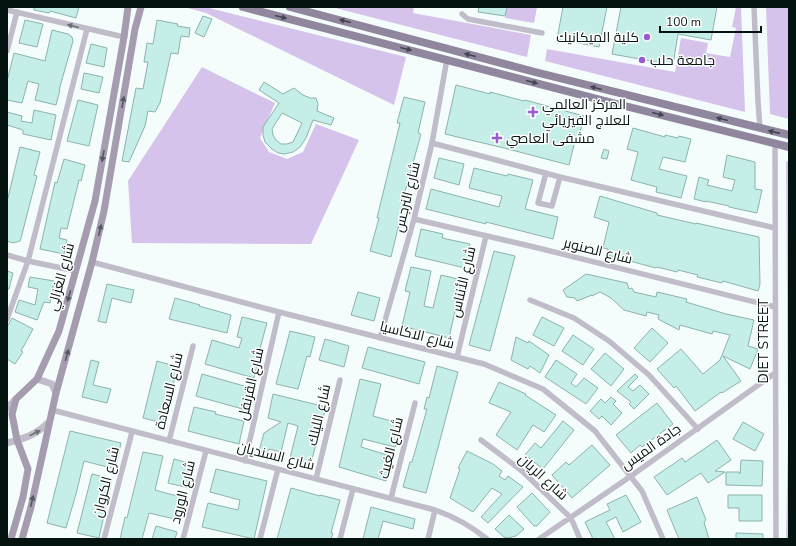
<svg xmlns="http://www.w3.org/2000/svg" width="796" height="546" viewBox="0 0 796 546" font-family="'Nunito Sans',Cairo,sans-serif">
	<rect width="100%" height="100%" fill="#f5fdfc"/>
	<path fill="#d5c3eb" d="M 184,7 L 205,7 L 406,57 L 394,105 L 206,13 Z
		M 335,7 L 414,7 L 413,13 L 531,35 L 527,57 L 335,8 Z
		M 507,7 L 537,7 L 534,23 L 505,18 Z
		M 736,7 L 741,7 L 745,112 L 545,61 L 547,49 L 675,72 L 681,38 L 708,43 L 706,53 L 730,57 L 736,28 L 732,27 Z
		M 766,7 L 789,7 L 789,119 L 770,114 Z
		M 202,67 L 275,103 L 260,138 L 269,152 L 287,159 L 303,152 L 316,124 L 359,140 L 311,244 L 132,243 L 128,181 Z
		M 786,161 L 789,162 L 789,539 L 786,539 L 788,434 Z"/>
	<path fill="#c4eee7" stroke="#8bb3ad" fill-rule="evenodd" d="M 34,7 L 79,7 L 76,18 L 50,11 L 49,13 L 34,10 Z
		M 479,7 L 507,7 L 505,16 L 478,12 Z
		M 563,7 L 607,7 L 599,47 L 557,39 Z
		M 621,7 L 717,7 L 711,40 L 678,34 L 673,65 L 612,54 Z
		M 203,16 L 212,19 L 204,37 L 195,33 Z
		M 25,20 L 43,24 L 37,47 L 19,43 Z
		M 157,20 L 178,24 L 177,26 L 190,28 L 189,37 L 181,36 L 178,54 L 171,53 L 160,103 L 155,112 L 148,111 L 145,126 L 129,162 L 122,161 L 136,88 L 143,89 L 148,62 L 144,62 L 147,43 L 153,44 Z
		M 52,30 L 68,34 L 72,37 L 73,41 L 59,90 L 60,90 L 56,105 L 35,100 L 39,84 L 28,81 L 22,103 L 7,100 L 7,81 L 14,53 L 45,61 Z
		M 91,44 L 107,48 L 104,67 L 86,63 Z
		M 84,73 L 103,77 L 99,93 L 81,89 Z
		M 264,82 L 283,94 L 294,88 L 303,95 L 310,98 L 316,98 L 318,104 L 317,111 L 334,118 L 331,125 L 313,120 L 306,138 L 300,147 L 293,152 L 285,154 L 278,153 L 272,149 L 265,142 L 263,135 L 263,127 L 279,103 L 259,90 ZM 282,113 L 302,123 L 293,142 L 287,144 L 281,144 L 276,140 L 273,135 L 272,129 Z
		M 456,85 L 490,94 L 490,92 L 524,101 L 525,100 L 584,116 L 579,137 L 576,137 L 569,165 L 504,148 L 445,134 Z
		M 404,97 L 425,102 L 418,133 L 421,134 L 403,199 L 405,199 L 391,257 L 370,251 L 379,218 L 377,218 L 400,123 L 397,123 Z
		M 78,100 L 98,105 L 89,146 L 67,141 Z
		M 34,110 L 56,115 L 51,140 L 23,134 L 23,130 L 7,125 L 7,112 L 22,116 L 21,121 L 32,123 Z
		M 633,128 L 665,137 L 665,135 L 678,138 L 679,136 L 691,139 L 685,162 L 663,157 L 659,169 L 687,176 L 681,198 L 656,192 L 657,187 L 631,180 L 638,152 L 627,149 Z
		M 20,147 L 40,152 L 34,175 L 37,176 L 21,238 L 20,241 L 13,243 L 7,241 L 7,202 Z
		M 604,149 L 609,151 L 607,159 L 601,158 Z
		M 727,155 L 755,162 L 755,189 L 762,190 L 757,213 L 729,207 L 729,206 L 706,201 L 706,202 L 694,199 L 699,177 L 709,180 L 707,185 L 732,191 L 735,180 L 723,177 Z
		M 439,158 L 464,164 L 459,185 L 434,178 Z
		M 64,159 L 85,165 L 81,181 L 79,180 L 67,229 L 61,228 L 59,238 L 67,240 L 64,254 L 40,249 L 55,182 L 57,183 Z
		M 474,168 L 507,176 L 508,174 L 533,180 L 525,209 L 558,217 L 553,239 L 486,222 L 486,224 L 426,209 L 431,189 L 499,207 L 502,196 L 469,188 Z
		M 600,196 L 657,213 L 657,215 L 696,224 L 696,223 L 759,237 L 760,284 L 758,291 L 723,281 L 722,283 L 697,277 L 698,275 L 678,270 L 677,272 L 657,267 L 656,268 L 607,255 L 608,249 L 603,248 L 609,222 L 594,217 Z
		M 421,229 L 443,234 L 442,238 L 470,244 L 465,268 L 415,256 Z
		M 494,251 L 515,256 L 490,351 L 469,345 Z
		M 411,267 L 431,271 L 424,306 L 433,308 L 441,275 L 462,280 L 449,338 L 402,326 L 410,292 L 405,291 Z
		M 7,271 L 13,273 L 9,289 L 7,289 Z
		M 586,274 L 627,283 L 629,289 L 632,288 L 634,292 L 656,297 L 657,292 L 687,299 L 686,302 L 726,314 L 754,320 L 748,346 L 758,349 L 750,369 L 723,356 L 741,381 L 722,393 L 721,392 L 695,411 L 676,386 L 674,388 L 657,369 L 681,349 L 703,374 L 720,360 L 730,335 L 713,331 L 712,334 L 680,325 L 679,330 L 658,319 L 659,315 L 647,312 L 646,316 L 624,310 L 611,298 L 600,292 L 592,296 L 592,295 L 577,301 L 575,298 L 567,297 L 563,290 Z
		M 30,277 L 54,281 L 50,303 L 44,302 L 37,320 L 15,312 L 19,300 L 35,305 L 38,289 L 28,287 Z
		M 107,284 L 134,290 L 131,303 L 112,298 L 106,323 L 98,321 Z
		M 358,292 L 380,298 L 374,321 L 351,315 Z
		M 175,298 L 200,305 L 199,306 L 231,315 L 227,333 L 169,319 Z
		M 242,317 L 267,323 L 259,352 L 261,352 L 254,378 L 205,364 L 212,340 L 239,348 L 242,338 L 237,337 Z
		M 542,317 L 564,328 L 554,346 L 533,335 Z
		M 12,318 L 33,329 L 21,351 L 23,352 L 15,364 L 7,359 L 7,327 Z
		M 652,328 L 668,343 L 650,362 L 634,348 Z
		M 290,331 L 315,337 L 310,357 L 307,356 L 298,389 L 276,384 Z
		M 573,335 L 594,349 L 583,365 L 562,351 Z
		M 516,337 L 528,343 L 529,341 L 549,355 L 540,373 L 530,366 L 528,369 L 511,360 Z
		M 325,339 L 349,346 L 344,367 L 319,360 Z
		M 368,347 L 425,362 L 419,384 L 362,368 Z
		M 605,353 L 624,369 L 611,386 L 591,369 Z
		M 91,360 L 99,362 L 93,385 L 111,389 L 107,403 L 82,397 Z
		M 556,360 L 577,374 L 571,383 L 576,387 L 584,378 L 598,388 L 586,404 L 545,377 Z
		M 157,361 L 178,367 L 163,423 L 143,418 Z
		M 437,366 L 458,372 L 426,493 L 403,487 L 410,462 L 412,462 L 427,409 L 424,409 L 427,397 L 429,398 Z
		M 202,374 L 251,388 L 246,410 L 196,396 Z
		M 635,374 L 638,377 L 628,387 L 633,391 L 640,385 L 649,394 L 634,409 L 629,404 L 631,402 L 617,391 Z
		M 360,379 L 381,384 L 373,416 L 402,424 L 395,447 L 363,439 L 361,447 L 394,457 L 386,481 L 339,467 Z
		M 499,382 L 526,394 L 525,395 L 556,415 L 544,432 L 533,425 L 517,450 L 496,435 L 511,412 L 489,403 Z
		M 273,394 L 326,407 L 311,463 L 290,458 L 298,426 L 288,423 L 281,452 L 269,449 L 267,453 L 259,451 L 264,433 L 281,422 L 268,418 Z
		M 611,397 L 616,401 L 613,404 L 622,413 L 611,425 L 602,416 L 599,419 L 590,411 L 601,399 L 605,403 Z
		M 657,403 L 673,424 L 642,447 L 640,445 L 631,453 L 616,435 Z
		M 194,407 L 216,412 L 215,414 L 244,421 L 239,444 L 188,431 Z
		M 563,421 L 574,430 L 543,469 L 525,455 L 535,443 L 541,448 Z
		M 743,422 L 764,434 L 755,451 L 733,439 Z
		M 70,431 L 121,443 L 115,469 L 84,461 L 76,494 L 66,528 L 47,523 Z
		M 717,440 L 731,460 L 715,471 L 725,472 L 708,483 L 701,473 L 667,495 L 654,477 L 682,458 L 685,462 Z
		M 592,445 L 610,465 L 572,498 L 552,475 L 566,462 L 569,465 Z
		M 467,451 L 493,464 L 502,471 L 499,476 L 505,480 L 508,476 L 523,487 L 488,523 L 481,517 L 502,494 L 492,488 L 473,512 L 450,498 L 460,469 L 458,468 Z
		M 143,452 L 163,456 L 155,490 L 184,498 L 179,520 L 149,513 L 142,539 L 120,539 L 125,517 L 127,518 Z
		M 174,459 L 195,465 L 189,488 L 168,483 Z
		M 741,460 L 763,461 L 762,486 L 726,485 L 726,472 L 739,472 L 740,474 Z
		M 216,469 L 267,481 L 254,539 L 202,527 L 208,503 L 238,510 L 240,500 L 210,492 Z
		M 92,474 L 112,479 L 99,538 L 77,533 Z
		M 291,488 L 320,496 L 320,495 L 340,500 L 331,533 L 333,533 L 331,539 L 277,539 Z
		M 532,493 L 550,512 L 537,526 L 534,526 L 517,507 Z
		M 626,495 L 641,522 L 623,532 L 616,517 L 606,522 L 615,539 L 593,539 L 585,522 L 610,510 L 607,504 Z
		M 728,495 L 762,495 L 762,521 L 739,521 L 739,508 L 728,508 Z
		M 697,497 L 706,520 L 704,522 L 709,539 L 679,539 L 667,510 Z
		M 371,507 L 415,519 L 413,529 L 383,521 L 378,539 L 363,539 Z
		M 509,515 L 524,529 L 516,536 L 508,538 L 504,537 L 495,529 Z
		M 156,526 L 177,532 L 175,539 L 152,539 Z
		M 736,533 L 763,534 L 763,539 L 736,539 Z"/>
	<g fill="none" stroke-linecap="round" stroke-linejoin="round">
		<path stroke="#c1bcc9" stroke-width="5.5" d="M 754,7 L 758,102 L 760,128
			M 7,10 L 124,37
			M 462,14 L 468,19 L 542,33
			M 7,51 L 17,12
			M 432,143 L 560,177 L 775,228
			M 775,143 L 776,539
			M 546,173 L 538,203 L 552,206 L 560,177
			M 414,219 L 534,247 L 775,307
			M 7,255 L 28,261 L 76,271
			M 92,262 L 279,312 L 484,364 L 543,389 L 595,431 L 642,491 L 663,539
			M 530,300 L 574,318 L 609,341 L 649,375 L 698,429
			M 7,319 L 28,261 L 87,29
			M 380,338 L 414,219 L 432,143 L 447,59
			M 457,357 L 486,236
			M 52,410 L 435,510 C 455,517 471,526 487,539
			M 481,440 L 522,471 L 571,518 L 580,539
			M 169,441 L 193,346
			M 245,461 L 279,312
			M 316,479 L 340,380
			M 391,498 L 415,403
			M 104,539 L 132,432
			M 183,539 L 206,451
			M 260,539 L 278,469
			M 340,539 L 353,489
			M 428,539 L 435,510
			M 539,539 L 631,476 L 775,373"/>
		<path stroke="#c1bcc9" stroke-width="7" d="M 37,379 L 52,384 L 56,393
			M 7,408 L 16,399
			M 7,443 C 25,438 36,435 49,422"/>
		<path stroke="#a59cb0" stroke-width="7" d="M 11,539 L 23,497 L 28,469 L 17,440 L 12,414 L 16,399 L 37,379 L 59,331 L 95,201 L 124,37 L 128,7
			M 22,539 L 31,507 L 56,393 L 92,262 L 104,211 L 135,29 L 141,7"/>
		<path stroke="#90869e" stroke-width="8" d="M 243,7 L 605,101 L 789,147
			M 290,7 L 535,72 L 789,135"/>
	</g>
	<defs><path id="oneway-solid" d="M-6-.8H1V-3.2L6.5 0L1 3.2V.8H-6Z"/></defs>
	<g fill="#434650">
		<use href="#oneway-solid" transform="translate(281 17) rotate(14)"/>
		<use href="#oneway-solid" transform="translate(345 21) rotate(-165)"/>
		<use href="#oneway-solid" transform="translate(406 49) rotate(14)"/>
		<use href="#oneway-solid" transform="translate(470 55) rotate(-165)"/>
		<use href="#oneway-solid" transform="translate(532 82) rotate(15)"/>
		<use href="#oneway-solid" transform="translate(596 88) rotate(-166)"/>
		<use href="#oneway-solid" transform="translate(658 114) rotate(14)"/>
		<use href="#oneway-solid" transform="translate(722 119) rotate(-166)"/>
		<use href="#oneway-solid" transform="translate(774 132) rotate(-167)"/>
	</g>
	<g fill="#6c7076">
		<use href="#oneway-solid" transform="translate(73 26) rotate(-166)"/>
		<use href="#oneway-solid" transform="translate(35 433) rotate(-27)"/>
	</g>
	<g fill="#545760">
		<use href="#oneway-solid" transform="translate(123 102) rotate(-80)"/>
		<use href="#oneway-solid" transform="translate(103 156) rotate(100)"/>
		<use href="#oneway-solid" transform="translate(100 230) rotate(-77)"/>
		<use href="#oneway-solid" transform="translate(69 296) rotate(106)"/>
		<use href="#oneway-solid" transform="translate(67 355) rotate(-74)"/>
		<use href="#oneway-solid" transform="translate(32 501) rotate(-77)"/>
	</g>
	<g fill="#975bd2" stroke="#fff" stroke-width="1.5">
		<circle cx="647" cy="37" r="4"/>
		<circle cx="642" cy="60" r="4"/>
		<path d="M531 106h4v4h4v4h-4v4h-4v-4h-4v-4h4z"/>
		<path d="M495 132h4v4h4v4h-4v4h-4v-4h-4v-4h4z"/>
	</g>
	<g text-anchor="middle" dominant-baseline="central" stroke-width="3" stroke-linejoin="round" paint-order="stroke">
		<g font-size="14" fill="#041210" stroke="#fff" text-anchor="start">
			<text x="639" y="37" text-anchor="end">كلية الميكانيك</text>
			<text x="650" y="60">جامعة حلب</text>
			<text x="542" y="104">المركز العالمي<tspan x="542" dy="16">للعلاج الفيزيائي</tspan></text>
			<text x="506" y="138">مشفى العاصي</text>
		</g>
		<g font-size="14" fill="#041210" stroke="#fff">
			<text transform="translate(407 197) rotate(-76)">شارع النرجس</text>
			<text transform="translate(598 251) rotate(14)">شارع الصنوبر</text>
			<text transform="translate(61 277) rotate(-75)">شارع الغزالي</text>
			<text transform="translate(463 282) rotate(-77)">شارع الأنناس</text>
			<text transform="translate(417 335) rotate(14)">شارع الاكاسيا</text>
			<text transform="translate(763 341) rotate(-90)">DIET STREET</text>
			<text transform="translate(251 384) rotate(-77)">شارع القرنفل</text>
			<text transform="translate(169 391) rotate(-76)">شارع السعادة</text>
			<text transform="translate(319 415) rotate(-77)">شارع الليلك</text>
			<text transform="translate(651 447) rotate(-35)">جادة الميس</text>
			<text transform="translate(391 448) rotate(-76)">شارع الغيث</text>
			<text transform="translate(276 456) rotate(14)">شارع السنديان</text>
			<text transform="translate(543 477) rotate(42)">شارع الريان</text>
			<text transform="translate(106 482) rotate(-76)">شارع الكروان</text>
			<text transform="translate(183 492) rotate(-76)">شارع الورود</text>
		</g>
	</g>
	<rect width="796" height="546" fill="none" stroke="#041210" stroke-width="16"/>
	<path d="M660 26v6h101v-6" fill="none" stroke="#041210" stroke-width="2"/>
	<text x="666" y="26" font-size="12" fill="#041210" stroke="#ffffff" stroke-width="3" paint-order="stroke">100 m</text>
</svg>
